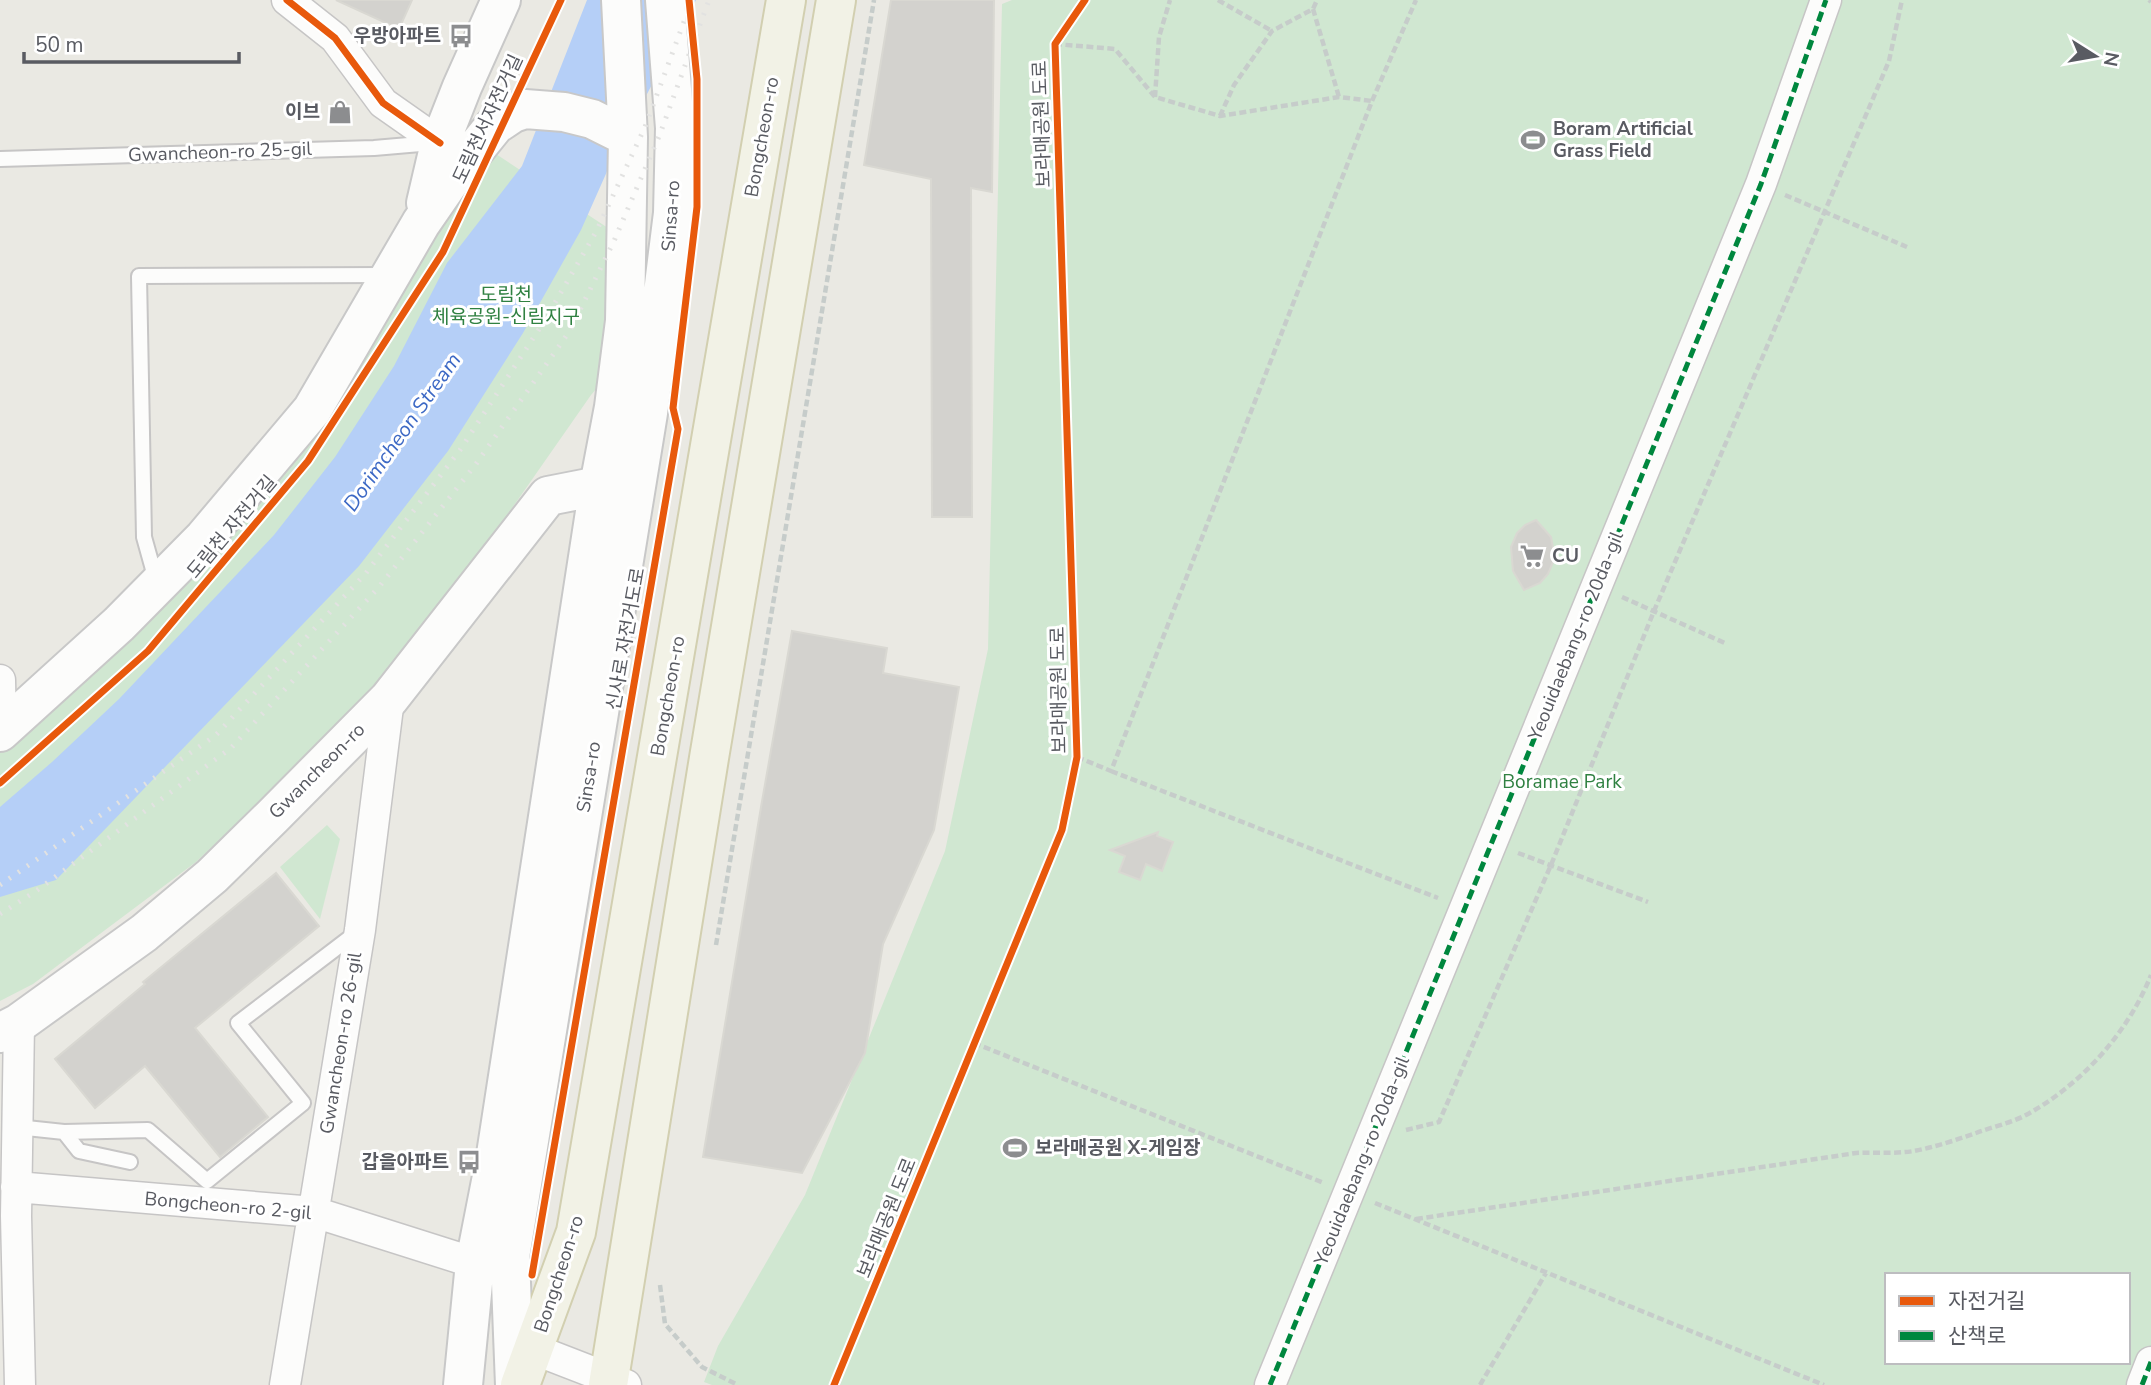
<svg xmlns="http://www.w3.org/2000/svg" width="2151" height="1385" viewBox="0 0 2151 1385" font-family="'Nunito Sans','Noto Sans KR',sans-serif">
	<rect width="100%" height="100%" fill="#eae9e3"/>
	<path fill="#d0e7d1" fill-rule="evenodd" d="M 1012,0 L 2151,0 L 2151,1385 L 712,1385 L 704,1382 L 718,1346 L 805,1195 L 945,851 L 988,649 L 1002,4 ZM 1887,1275 L 2128,1275 L 2128,1362 L 1887,1362 Z
		M 458,129 L 658,261 L 640,338 L 591,395 L 487,544 L 384,684 L 196,862 L 33,984 L 0,1001 L 0,737 L 315,422 Z
		M 327,825 L 340,839 L 320,919 L 280,867 Z"/>
	<path fill="#b5cff7" d="M 587,0 L 696,0 L 609,167 L 581,230 L 523,333 L 448,451 L 359,566 L 56,880 L 0,897 L 0,807 L 52,762 L 119,699 L 274,535 L 335,457 L 394,366 L 447,263 L 522,166 Z"/>
	<path fill="#d3d2ce" stroke="#d9d8d2" stroke-width="2" d="M 336,0 L 412,0 L 399,29 Z
		M 891,0 L 994,0 L 992,192 L 971,188 L 972,517 L 932,517 L 931,179 L 864,165 Z
		M 1536,520 L 1551,537 L 1554,553 L 1553,562 L 1548,574 L 1540,583 L 1524,590 L 1513,571 L 1511,547 L 1517,533 L 1525,525 Z
		M 792,631 L 887,648 L 883,673 L 959,687 L 934,830 L 883,944 L 865,1053 L 802,1173 L 703,1157 L 761,807 Z
		M 1158,832 L 1157,836 L 1173,842 L 1162,871 L 1146,864 L 1140,880 L 1119,872 L 1125,856 L 1110,850 Z
		M 276,873 L 319,926 L 195,1028 L 268,1117 L 220,1157 L 145,1066 L 95,1108 L 55,1059 L 145,984 L 143,982 Z"/>
	<g fill="none" stroke-linecap="round" stroke-linejoin="round">
		<g stroke="#c6c5c5" stroke-width="18">
			<path id="lane" d="M 0,159 L 374,148 L 432,143
				M 156,580 L 144,537 L 139,276 L 387,275
				M 17,1127 L 64,1132 L 148,1130 L 207,1181 L 303,1103 L 238,1023 L 356,933
				M 64,1132 L 79,1151 L 130,1162"/>
		</g>
		<g stroke="#c6c5c5" stroke-width="33">
			<path id="street" d="M 287,0 L 335,38 L 383,103 L 440,143
				M 0,680 L 1,731
				M 19,1023 L 16,1216 L 20,1385
				M 16,1187 L 314,1212 L 475,1263
				M 515,1342 L 626,1385
				M 285,1385 L 360,930 L 389,699
				M 1270,1385 L 1761,184 L 1826,0
				M 2142,1385 L 2151,1362"/>
		</g>
		<g stroke="#c8c8c8" stroke-width="42">
			<path id="secondary" d="M 426,203 L 440,143 L 462,87 L 501,0
				M 0,732 L 119,624 L 204,538 L 312,410 L 421,223 L 452,178 L 495,125 L 513,113 L 525,109 L 564,112 L 592,119 L 628,137
				M 0,1033 L 19,1023 L 144,933 L 212,876 L 272,817 L 389,699 L 548,496 L 599,486
				M 463,1385 L 475,1263 L 495,1161 L 599,486 L 614,407 L 625,321 L 628,137 L 621,0
				M 515,1385 L 510,1257 L 648,413 L 673,213 L 675,128 L 665,0"/>
		</g>
		<g stroke="#d2cfb0" stroke-width="42">
			<path id="primary" d="M 520,1385 L 576,1232 L 786,0
				M 608,1385 L 709,758 L 836,0"/>
		</g>
		<path stroke="#c6ccca" stroke-width="4.5" stroke-dasharray="7 3.5" stroke-linecap="butt" d="M 1218,0 L 1272,31
			M 2149,0 L 2151,2
			M 1313,9 L 1339,97
			M 1055,44 L 1115,49 L 1155,97 L 1220,116 L 1339,97 L 1372,101
			M 1155,97 L 1159,37 L 1170,0
			M 1220,116 L 1234,85 L 1272,31 L 1313,9 L 1317,0
			M 1785,195 L 1907,247
			M 1622,597 L 1727,644
			M 1077,757 L 1111,771 L 1372,101 L 1416,0
			M 1111,771 L 1438,898
			M 1518,853 L 1648,902
			M 716,945 L 874,0
			M 974,1043 L 1324,1183
			M 1406,1130 L 1439,1122 L 1551,865 L 1654,611 L 1889,61 L 1902,0
			M 1375,1203 L 1824,1385
			M 1416,1219 L 1856,1153 C 1875,1152 1895,1154 1914,1151 C 1935,1147 1956,1140 1976,1133 C 1992,1127 2011,1123 2026,1115 C 2081,1085 2128,1033 2151,975
			M 660,1285 L 665,1324 L 702,1367 L 738,1385
			M 1480,1385 L 1546,1273"/>
		<use href="#lane" stroke="#fcfcfb" stroke-width="14"/>
		<use href="#street" stroke="#fcfcfb" stroke-width="30"/>
		<use href="#secondary" stroke="#fcfcfb" stroke-width="38"/>
		<use href="#primary" stroke="#f2f2e6" stroke-width="38"/>
		<path stroke="#e2e2e1" stroke-width="5" stroke-dasharray="2 9" stroke-linecap="butt" d="M 0,885 L 216,735 L 366,573 L 460,450 L 545,320 L 596,232 L 645,127 L 692,0
			M 0,914 L 36,891 L 231,748 L 379,587 L 476,464 L 569,332 L 614,241 L 660,134 L 709,0"/>
		<path stroke="#00873e" stroke-width="5" stroke-dasharray="10 5" stroke-linecap="butt" d="M 1270,1385 L 1761,184 L 1826,0
			M 2142,1385 L 2151,1362"/>
		<g stroke="#fff" stroke-width="11">
			<path id="cycleway" d="M 287,0 L 335,38 L 383,103 L 440,143
				M 0,783 L 148,651 L 308,461 L 443,252 L 561,0
				M 532,1275 L 678,429 L 673,408 L 697,207 L 697,79 L 689,0
				M 834,1385 L 1062,830 L 1077,757 L 1055,44 L 1085,0"/>
		</g>
		<use href="#cycleway" stroke="#e8590c" stroke-width="7"/>
	</g>
	<defs>
		<g id="bus-bare" transform="scale(1.89)"><path d="M-5-6H5V4H4V6H2V4H-2V6H-4V4H-5ZM-3.5-4V0h7V-4ZM-3.5 1.2v1.5H-2V1.2ZM2 1.2v1.5H3.5V1.2Z" fill="#8c8d8f" stroke="#fff" stroke-width="2.5" paint-order="stroke"/></g>
		<g id="shop-bare" transform="scale(1.89)"><path d="M-5-2.5h2.3a2.7 3.5 0 0 1 5.4 0H5L5.5 6h-11ZM-1.5-2.5h3a1.5 2.3 0 0 0-3 0Z" fill="#8c8d8f" stroke="#fff" stroke-width="2.5" paint-order="stroke"/></g>
		<g id="stadium-bare" transform="scale(1.89)"><path d="M0-5a6.5 5 0 1 0 0 10a6.5 5 0 1 0 0-10ZM-3.5-1.8h7v3.6h-7Z" fill="#8c8d8f" stroke="#fff" stroke-width="2.5" paint-order="stroke"/></g>
		<g id="supermarket-bare" transform="scale(1.89)"><path d="M-6-5.5h2.5l.6 2H6L4.5 2H-2.5L-4.4-4H-6ZM-1.5 3.2a1.3 1.3 0 1 0 .1 0ZM3 3.2a1.3 1.3 0 1 0 .1 0Z" fill="#8c8d8f" stroke="#fff" stroke-width="2.5" paint-order="stroke"/></g>
	</defs>
	<g fill-rule="evenodd">
		<use href="#bus-bare" x="461" y="36"/>
		<use href="#shop-bare" x="340" y="112"/>
		<use href="#stadium-bare" x="1533" y="140"/>
		<use href="#supermarket-bare" x="1532" y="556"/>
		<use href="#stadium-bare" x="1015" y="1148"/>
		<use href="#bus-bare" x="469" y="1162"/>
	</g>
	<g text-anchor="middle" dominant-baseline="central" stroke-width="6" stroke-linejoin="round" paint-order="stroke">
		<g font-size="19" font-weight="bold" fill="#595b62" stroke="#fff" text-anchor="end">
			<text x="441" y="36">우방아파트</text>
			<text x="320" y="112">이브</text>
			<text x="1553" y="129" text-anchor="start">Boram Artificial<tspan x="1553" dy="22">Grass Field</tspan></text>
			<text x="1552" y="556" text-anchor="start">CU</text>
			<text x="1035" y="1148" text-anchor="start">보라매공원 X-게임장</text>
			<text x="449" y="1162">갑을아파트</text>
		</g>
		<g font-size="19" fill="#595b62" stroke="#fff">
			<text transform="translate(488 119) rotate(-65)">도림천서자전거길</text>
			<text transform="translate(1042 124) rotate(-92)">보라매공원 도로</text>
			<text transform="translate(762 137) rotate(-80)">Bongcheon-ro</text>
			<text transform="translate(220 152) rotate(-2)">Gwancheon-ro 25-gil</text>
			<text transform="translate(671 216) rotate(-86)">Sinsa-ro</text>
			<text transform="translate(232 527) rotate(-50)">도림천 자전거길</text>
			<text transform="translate(1576 636) rotate(-68)">Yeouidaebang-ro 20da-gil</text>
			<text transform="translate(626 639) rotate(-80)">신사로 자전거도로</text>
			<text transform="translate(1059 690) rotate(-91)">보라매공원 도로</text>
			<text transform="translate(668 696) rotate(-80)">Bongcheon-ro</text>
			<text transform="translate(317 771) rotate(-45)">Gwancheon-ro</text>
			<text transform="translate(589 777) rotate(-81)">Sinsa-ro</text>
			<text transform="translate(341 1043) rotate(-81)">Gwancheon-ro 26-gil</text>
			<text transform="translate(1362 1161) rotate(-68)">Yeouidaebang-ro 20da-gil</text>
			<text transform="translate(228 1206) rotate(5)">Bongcheon-ro 2-gil</text>
			<text transform="translate(887 1218) rotate(-68)">보라매공원 도로</text>
			<text transform="translate(559 1274) rotate(-72)">Bongcheon-ro</text>
		</g>
		<g font-size="19" fill="#308142" stroke="#fff">
			<text x="506" y="295">도림천<tspan x="506" dy="22">체육공원-신림지구</tspan></text>
			<text x="1562" y="782">Boramae Park</text>
		</g>
		<g font-size="21" font-style="italic" fill="#3d69c5" stroke="#fff">
			<text transform="translate(402 432) rotate(-55)">Dorimcheon Stream</text>
		</g>
	</g>
	<rect x="1885" y="1273" width="245" height="91" fill="#ffffff" stroke="#bdbdc0" stroke-width="2"/>
	<rect x="1899" y="1296" width="35" height="10" fill="#e8590c" stroke="#bdbdc0" stroke-width="2"/>
	<text x="1948" y="1308" font-size="21" fill="#595b62">자전거길</text>
	<rect x="1899" y="1331" width="35" height="10" fill="#00873e" stroke="#bdbdc0" stroke-width="2"/>
	<text x="1948" y="1343" font-size="21" fill="#595b62">산책로</text>
	<g transform="translate(2095 56) rotate(101)" stroke="#ffffff" stroke-width="5" paint-order="stroke">
	<path d="M0-5L12 26L0 18L-12 26Z" fill="#595b62"/>
	<text y="-10" font-size="19" font-weight="bold" text-anchor="middle" fill="#595b62">N</text>
	</g>
	<path d="M24 52v10h215v-10" fill="none" stroke="#595b62" stroke-width="3.5"/>
	<text x="35" y="52" font-size="21" fill="#595b62" stroke="#ffffff" stroke-width="5" paint-order="stroke">50 m</text>
</svg>
